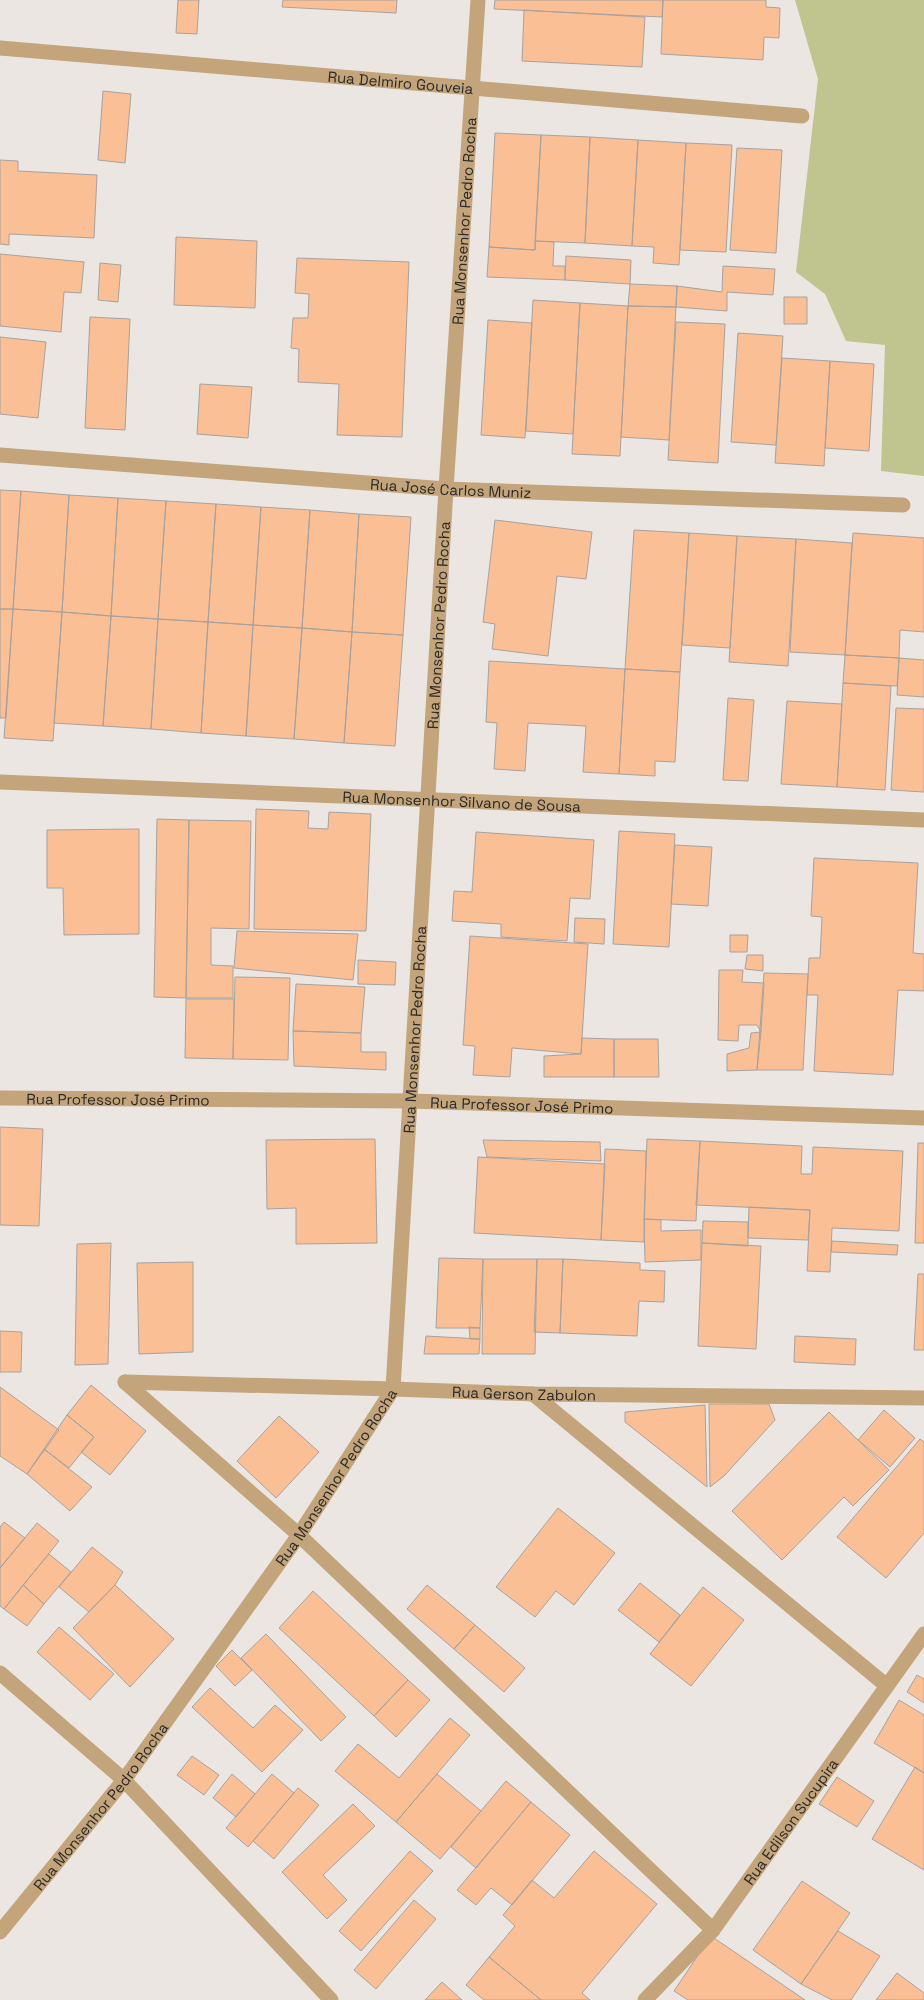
<svg xmlns="http://www.w3.org/2000/svg" width="924" height="2000" viewBox="0 0 924 2000" font-family="'Space Grotesk',sans-serif">
	<rect width="100%" height="100%" fill="#ebe6e2"/>
	<path fill="#c0c48f" d="M 795,0 L 924,0 L 924,476 L 881,471 L 885,345 L 846,341 L 825,294 L 796,272 L 818,79 Z"/>
	<path fill="#fabf95" stroke="#a8a29f" d="M 178,0 L 199,0 L 197,34 L 176,33 Z
		M 283,0 L 397,0 L 396,13 L 282,7 Z
		M 495,0 L 663,0 L 662,17 L 494,9 Z
		M 663,0 L 766,0 L 766,7 L 780,8 L 779,38 L 764,37 L 763,60 L 661,54 Z
		M 524,10 L 645,17 L 642,67 L 522,61 Z
		M 103,91 L 131,94 L 125,163 L 98,160 Z
		M 495,133 L 541,135 L 535,250 L 489,247 Z
		M 541,135 L 590,137 L 585,243 L 535,241 Z
		M 590,137 L 638,140 L 632,246 L 585,243 Z
		M 638,140 L 686,143 L 679,265 L 653,263 L 654,247 L 632,246 Z
		M 686,143 L 732,145 L 726,252 L 680,250 Z
		M 737,148 L 782,150 L 776,253 L 730,250 Z
		M 0,160 L 18,161 L 18,171 L 97,175 L 94,238 L 9,234 L 9,245 L 0,244 Z
		M 176,237 L 257,241 L 255,308 L 174,305 Z
		M 535,241 L 554,242 L 553,266 L 565,266 L 565,280 L 487,277 L 489,247 L 535,250 Z
		M 0,254 L 84,262 L 81,293 L 64,292 L 61,332 L 0,326 Z
		M 566,256 L 631,260 L 630,284 L 565,280 Z
		M 297,258 L 409,262 L 402,437 L 337,435 L 339,384 L 298,382 L 299,349 L 291,348 L 293,318 L 308,318 L 309,294 L 295,293 Z
		M 100,263 L 121,265 L 118,302 L 98,300 Z
		M 723,266 L 775,269 L 773,295 L 727,292 L 727,311 L 676,307 L 677,286 L 722,292 Z
		M 630,284 L 677,286 L 676,307 L 628,306 Z
		M 784,297 L 807,297 L 807,324 L 784,324 Z
		M 533,300 L 580,303 L 573,434 L 526,431 Z
		M 580,303 L 628,306 L 620,456 L 572,454 Z
		M 628,306 L 676,307 L 669,440 L 621,437 Z
		M 90,317 L 130,319 L 125,430 L 85,428 Z
		M 488,320 L 532,323 L 525,438 L 481,435 Z
		M 676,322 L 725,324 L 718,463 L 668,460 Z
		M 738,333 L 783,336 L 776,445 L 731,442 Z
		M 0,337 L 46,342 L 38,418 L 0,414 Z
		M 782,358 L 830,361 L 824,466 L 775,463 Z
		M 830,361 L 874,364 L 869,451 L 825,448 Z
		M 200,384 L 252,387 L 248,438 L 197,434 Z
		M 0,490 L 21,491 L 13,609 L 0,609 Z
		M 21,491 L 69,495 L 62,612 L 13,609 Z
		M 69,495 L 118,498 L 111,616 L 62,612 Z
		M 118,498 L 166,501 L 158,619 L 111,616 Z
		M 166,501 L 216,504 L 208,622 L 158,619 Z
		M 216,504 L 261,507 L 253,625 L 208,622 Z
		M 261,507 L 310,510 L 302,628 L 253,625 Z
		M 310,510 L 359,514 L 352,632 L 302,628 Z
		M 359,514 L 411,517 L 403,635 L 352,632 Z
		M 495,520 L 592,532 L 586,579 L 557,576 L 548,656 L 492,649 L 495,624 L 483,622 Z
		M 634,530 L 689,533 L 680,672 L 625,669 Z
		M 689,533 L 737,536 L 730,648 L 682,645 Z
		M 853,533 L 924,538 L 924,632 L 900,630 L 899,658 L 845,655 Z
		M 737,536 L 796,539 L 788,666 L 729,662 Z
		M 796,539 L 852,543 L 845,655 L 790,652 Z
		M 0,609 L 13,609 L 6,718 L 0,718 Z
		M 13,609 L 62,612 L 53,741 L 4,738 Z
		M 62,612 L 111,616 L 103,726 L 54,723 Z
		M 111,616 L 158,619 L 151,729 L 103,726 Z
		M 158,619 L 208,622 L 201,733 L 151,729 Z
		M 208,622 L 253,625 L 246,736 L 201,733 Z
		M 253,625 L 302,628 L 294,739 L 246,736 Z
		M 302,628 L 352,632 L 344,743 L 294,739 Z
		M 352,632 L 403,635 L 395,746 L 344,743 Z
		M 845,655 L 899,658 L 897,686 L 843,683 Z
		M 899,658 L 924,660 L 924,697 L 897,695 Z
		M 489,661 L 625,669 L 619,774 L 583,772 L 586,726 L 528,723 L 525,771 L 494,769 L 497,723 L 486,722 Z
		M 625,669 L 680,672 L 675,762 L 655,761 L 655,776 L 619,774 Z
		M 843,683 L 891,686 L 885,790 L 837,787 Z
		M 728,698 L 754,700 L 748,781 L 723,780 Z
		M 787,701 L 842,704 L 837,787 L 781,784 Z
		M 896,708 L 924,709 L 924,792 L 891,790 Z
		M 256,809 L 309,811 L 308,828 L 328,829 L 329,812 L 371,814 L 366,931 L 254,929 Z
		M 157,819 L 189,820 L 186,998 L 154,997 Z
		M 189,820 L 251,821 L 249,929 L 211,928 L 211,965 L 233,966 L 233,998 L 186,998 Z
		M 139,829 L 139,934 L 64,935 L 63,888 L 47,888 L 47,830 Z
		M 619,831 L 675,834 L 669,947 L 613,944 Z
		M 476,832 L 594,840 L 590,899 L 570,898 L 567,941 L 501,937 L 501,924 L 452,921 L 454,891 L 472,892 Z
		M 675,845 L 712,847 L 708,906 L 671,904 Z
		M 814,858 L 918,863 L 913,953 L 924,954 L 924,991 L 898,990 L 893,1075 L 814,1071 L 818,995 L 807,995 L 809,958 L 820,958 L 822,917 L 811,916 Z
		M 575,918 L 605,919 L 604,944 L 574,942 Z
		M 237,931 L 358,934 L 353,980 L 234,968 Z
		M 730,935 L 748,935 L 747,952 L 730,952 Z
		M 470,936 L 588,944 L 581,1054 L 512,1048 L 510,1077 L 473,1075 L 475,1046 L 463,1045 Z
		M 747,955 L 763,955 L 763,971 L 745,969 Z
		M 358,960 L 396,962 L 395,985 L 358,984 Z
		M 719,970 L 743,970 L 742,982 L 764,983 L 761,1032 L 757,1025 L 739,1025 L 738,1041 L 718,1040 Z
		M 764,973 L 808,974 L 803,1070 L 757,1070 Z
		M 235,977 L 290,978 L 288,1060 L 233,1059 Z
		M 296,984 L 365,987 L 361,1033 L 293,1031 Z
		M 186,999 L 234,999 L 233,1059 L 185,1058 Z
		M 293,1031 L 361,1033 L 361,1052 L 386,1052 L 386,1070 L 294,1066 Z
		M 761,1032 L 757,1070 L 727,1071 L 727,1054 L 749,1048 L 751,1033 Z
		M 582,1038 L 614,1039 L 614,1077 L 544,1077 L 544,1056 L 581,1054 Z
		M 614,1039 L 658,1039 L 659,1077 L 614,1077 Z
		M 0,1127 L 43,1129 L 39,1226 L 0,1225 Z
		M 375,1139 L 377,1243 L 296,1244 L 296,1208 L 267,1209 L 266,1140 Z
		M 647,1139 L 700,1141 L 696,1221 L 644,1219 Z
		M 483,1140 L 600,1142 L 601,1161 L 487,1157 Z
		M 700,1141 L 802,1146 L 801,1174 L 812,1174 L 813,1147 L 903,1151 L 899,1231 L 832,1228 L 830,1272 L 807,1271 L 810,1210 L 696,1205 Z
		M 918,1143 L 924,1143 L 924,1243 L 915,1243 Z
		M 605,1149 L 646,1151 L 644,1242 L 601,1240 Z
		M 478,1157 L 605,1164 L 601,1240 L 474,1233 Z
		M 749,1207 L 810,1210 L 808,1240 L 748,1238 Z
		M 644,1219 L 661,1220 L 661,1231 L 701,1230 L 701,1260 L 645,1262 Z
		M 703,1221 L 748,1222 L 748,1246 L 702,1243 Z
		M 832,1241 L 898,1245 L 897,1255 L 831,1252 Z
		M 111,1243 L 108,1364 L 75,1365 L 77,1244 Z
		M 702,1243 L 761,1246 L 756,1349 L 698,1346 Z
		M 439,1258 L 483,1259 L 480,1328 L 436,1328 Z
		M 483,1259 L 537,1259 L 535,1354 L 482,1354 Z
		M 537,1259 L 563,1259 L 560,1333 L 534,1332 Z
		M 563,1259 L 640,1263 L 640,1270 L 665,1271 L 664,1302 L 639,1301 L 637,1336 L 560,1333 Z
		M 193,1262 L 193,1352 L 139,1354 L 137,1263 Z
		M 918,1274 L 924,1274 L 924,1350 L 914,1350 Z
		M 469,1327 L 480,1328 L 480,1339 L 470,1339 Z
		M 0,1331 L 22,1332 L 21,1372 L 0,1372 Z
		M 426,1336 L 480,1339 L 479,1354 L 424,1354 Z
		M 795,1336 L 856,1339 L 855,1365 L 794,1362 Z
		M 91,1385 L 146,1431 L 110,1475 L 81,1452 L 94,1437 L 67,1415 Z
		M 0,1387 L 59,1430 L 27,1474 L 0,1456 Z
		M 709,1404 L 769,1404 L 775,1420 L 724,1476 L 710,1487 Z
		M 705,1405 L 707,1487 L 625,1422 L 625,1412 Z
		M 884,1410 L 915,1438 L 890,1467 L 858,1440 Z
		M 829,1412 L 889,1470 L 853,1506 L 844,1497 L 782,1560 L 732,1511 Z
		M 67,1415 L 94,1437 L 69,1468 L 44,1449 Z
		M 279,1416 L 319,1452 L 276,1498 L 237,1461 Z
		M 920,1439 L 924,1442 L 924,1533 L 886,1578 L 837,1537 Z
		M 44,1449 L 92,1487 L 70,1511 L 27,1474 Z
		M 558,1508 L 615,1553 L 574,1605 L 556,1591 L 535,1617 L 496,1587 Z
		M 4,1522 L 25,1538 L 0,1568 L 0,1527 Z
		M 37,1523 L 59,1541 L 4,1609 L 0,1606 L 0,1568 Z
		M 92,1547 L 123,1572 L 115,1585 L 89,1612 L 59,1587 Z
		M 49,1554 L 71,1572 L 44,1604 L 23,1585 Z
		M 640,1583 L 680,1615 L 659,1642 L 618,1610 Z
		M 23,1585 L 44,1604 L 27,1626 L 4,1609 Z
		M 115,1585 L 174,1639 L 130,1687 L 73,1628 Z
		M 427,1585 L 475,1625 L 454,1649 L 407,1609 Z
		M 703,1587 L 744,1620 L 691,1686 L 650,1654 Z
		M 313,1591 L 408,1680 L 374,1716 L 279,1628 Z
		M 475,1625 L 525,1668 L 504,1692 L 454,1649 Z
		M 59,1627 L 114,1674 L 90,1700 L 37,1652 Z
		M 266,1634 L 346,1717 L 321,1741 L 241,1658 Z
		M 232,1650 L 252,1670 L 235,1686 L 216,1666 Z
		M 917,1675 L 924,1679 L 924,1703 L 907,1692 Z
		M 408,1680 L 430,1700 L 396,1737 L 374,1716 Z
		M 210,1688 L 253,1728 L 275,1705 L 303,1730 L 262,1772 L 192,1707 Z
		M 899,1700 L 924,1715 L 924,1773 L 874,1743 Z
		M 450,1718 L 470,1735 L 396,1822 L 335,1771 L 358,1744 L 399,1778 Z
		M 192,1756 L 219,1775 L 204,1795 L 177,1775 Z
		M 915,1767 L 924,1773 L 924,1870 L 872,1839 Z
		M 232,1774 L 255,1794 L 236,1817 L 213,1798 Z
		M 272,1774 L 294,1793 L 248,1847 L 226,1828 Z
		M 437,1774 L 481,1811 L 440,1859 L 396,1822 Z
		M 837,1777 L 874,1801 L 857,1827 L 819,1804 Z
		M 506,1781 L 531,1802 L 476,1868 L 451,1847 Z
		M 298,1788 L 319,1805 L 274,1859 L 253,1841 Z
		M 531,1802 L 570,1835 L 512,1905 L 491,1888 L 476,1905 L 457,1890 Z
		M 353,1804 L 375,1826 L 323,1875 L 347,1900 L 327,1919 L 282,1872 Z
		M 410,1851 L 433,1871 L 361,1951 L 339,1931 Z
		M 594,1851 L 657,1904 L 582,1993 L 590,2000 L 541,2000 L 489,1957 L 515,1926 L 503,1915 L 532,1880 L 554,1898 Z
		M 802,1881 L 850,1913 L 801,1984 L 753,1950 Z
		M 414,1900 L 436,1919 L 376,1989 L 354,1970 Z
		M 838,1931 L 880,1956 L 851,2000 L 832,2000 L 801,1984 Z
		M 711,1936 L 805,2000 L 688,2000 L 674,1991 Z
		M 489,1957 L 541,2000 L 484,2000 L 466,1985 Z
		M 897,1973 L 924,1993 L 924,2000 L 876,2000 Z
		M 442,1982 L 462,2000 L 425,2000 Z"/>
	<g fill="none" stroke-linecap="round" stroke-linejoin="round">
		<g stroke="#c3a47b" stroke-width="15">
			<path id="s1" d="M 0,48 L 802,116"/>
			<path id="s2" d="M 0,455 L 446,489 L 903,505"/>
			<path id="s3" d="M 0,782 L 924,820"/>
			<path id="s4" d="M 0,1098 L 411,1101 L 924,1118"/>
			<path d="M 125,1382 L 299,1535 L 713,1930"/>
			<path d="M 125,1382 L 393,1389"/>
			<path d="M 533,1394 L 887,1686"/>
			<path d="M 0,1673 L 124,1780 L 331,2000"/>
			<path id="s5" d="M 645,2000 L 713,1930 L 924,1634"/>
		</g>
		<g stroke="#c3a47b" stroke-width="15">
			<path id="s6" d="M 393,1389 L 533,1394 L 924,1398"/>
			<path id="s7" d="M 0,1932 L 124,1780 L 299,1535 L 393,1389 L 446,489 L 478,0"/>
		</g>
	</g>
	<g text-anchor="middle" dominant-baseline="central" stroke-width="4" stroke-linejoin="round" paint-order="stroke">
		<g font-size="15" fill="#2b2927" stroke="#ebe6e2">
			<text stroke="none"><textPath href="#s1" startOffset="402">Rua Delmiro Gouveia</textPath></text>
			<text stroke="none"><textPath href="#s7" startOffset="1841">Rua Monsenhor Pedro Rocha</textPath></text>
			<text stroke="none"><textPath href="#s2" startOffset="452">Rua José Carlos Muniz</textPath></text>
			<text stroke="none"><textPath href="#s7" startOffset="1436">Rua Monsenhor Pedro Rocha</textPath></text>
			<text stroke="none"><textPath href="#s3" startOffset="462">Rua Monsenhor Silvano de Sousa</textPath></text>
			<text stroke="none"><textPath href="#s7" startOffset="1031">Rua Monsenhor Pedro Rocha</textPath></text>
			<text stroke="none"><textPath href="#s4" startOffset="118">Rua Professor José Primo</textPath></text>
			<text stroke="none"><textPath href="#s4" startOffset="522">Rua Professor José Primo</textPath></text>
			<text stroke="none"><textPath href="#s6" startOffset="131">Rua Gerson Zabulon</textPath></text>
			<text stroke="none"><textPath href="#s7" startOffset="566">Rua Monsenhor Pedro Rocha</textPath></text>
			<text stroke="none"><textPath href="#s7" startOffset="161">Rua Monsenhor Pedro Rocha</textPath></text>
			<text stroke="none"><textPath href="#s5" startOffset="231">Rua Edilson Sucupira</textPath></text>
		</g>
	</g>
</svg>
